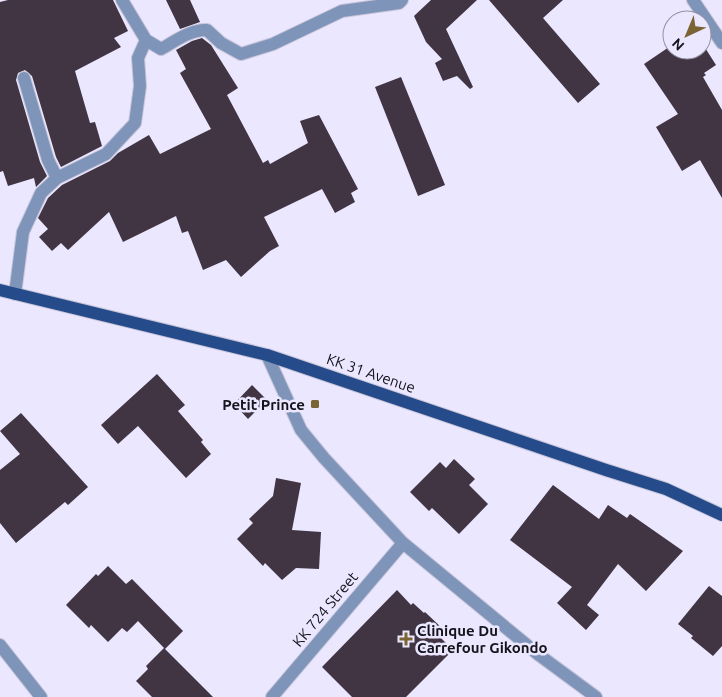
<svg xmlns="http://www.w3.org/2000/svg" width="722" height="697" viewBox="0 0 722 697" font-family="Ubuntu,sans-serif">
	<rect width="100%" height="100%" fill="#eae7fe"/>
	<path fill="#413443" d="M 8,0 L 113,0 L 128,31 L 114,38 L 121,47 L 75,71 L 90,123 L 95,122 L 102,146 L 61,167 L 56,157 L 32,76 L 25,70 L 18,73 L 16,80 L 40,162 L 47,176 L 36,187 L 34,178 L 8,186 L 3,171 L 0,172 L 0,2 Z
		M 166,0 L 190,0 L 200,22 L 180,29 Z
		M 431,0 L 477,0 L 446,29 L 473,87 L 470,89 L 457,76 L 443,81 L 435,63 L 442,59 L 426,42 L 414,16 Z
		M 489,0 L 563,0 L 543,18 L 600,84 L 578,103 Z
		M 202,38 L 211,45 L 238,88 L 227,95 L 263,163 L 268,160 L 270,164 L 308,143 L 300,121 L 319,115 L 358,189 L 351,193 L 355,202 L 335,213 L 322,189 L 264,217 L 279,246 L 270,251 L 241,277 L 226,260 L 203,270 L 188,231 L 182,233 L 176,216 L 123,242 L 109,212 L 68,250 L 61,243 L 52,251 L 39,237 L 48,229 L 38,218 L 48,198 L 62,185 L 110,161 L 118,153 L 149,135 L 160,154 L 211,129 L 180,73 L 186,69 L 176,50 L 192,41 Z
		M 702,43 L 716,65 L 704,73 L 706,75 L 703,77 L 722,110 L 722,198 L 700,160 L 682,171 L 656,127 L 678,114 L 644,64 L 672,45 L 672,50 L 702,50 Z
		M 401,77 L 445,185 L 418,196 L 375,87 Z
		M 157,374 L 185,405 L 178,411 L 203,440 L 201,442 L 211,454 L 186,478 L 138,426 L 118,444 L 101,425 Z
		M 252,385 L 267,400 L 248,419 L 234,404 Z
		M 21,413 L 88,487 L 68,505 L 65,502 L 16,543 L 0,523 L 0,470 L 20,454 L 0,431 Z
		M 454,459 L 475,479 L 469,485 L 488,504 L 459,534 L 432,508 L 429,511 L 410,492 L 440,462 L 446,468 Z
		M 276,478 L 301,483 L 292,530 L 321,532 L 319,569 L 296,568 L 282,580 L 265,563 L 263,566 L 237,539 L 253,523 L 249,519 L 273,496 Z
		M 553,485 L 599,519 L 608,505 L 627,518 L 630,514 L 683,551 L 646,591 L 618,564 L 587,605 L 599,615 L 586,630 L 557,603 L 572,587 L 510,540 Z
		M 108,566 L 126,584 L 132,579 L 183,631 L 165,649 L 138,621 L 127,632 L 122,628 L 108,642 L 91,625 L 89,628 L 66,605 L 96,574 L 98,576 Z
		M 709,586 L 722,596 L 722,646 L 713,656 L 691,638 L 693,636 L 678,624 Z
		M 397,590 L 411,605 L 413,603 L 424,613 L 425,612 L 444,630 L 439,636 L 453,650 L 406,697 L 352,697 L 322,667 Z
		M 164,648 L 213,697 L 152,697 L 136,681 L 148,669 L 146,666 Z"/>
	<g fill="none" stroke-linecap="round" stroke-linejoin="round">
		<g stroke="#c8c5da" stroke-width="14">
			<path id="minor" d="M 693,0 L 722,43
				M 146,40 L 161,49 C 174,42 191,29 207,30 L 221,43 L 241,54 L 273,44 L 342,11 L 399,3 L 402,0
				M 24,78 L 48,160 L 57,178
				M 15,294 L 23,232 L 41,193 L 57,178 L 106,154 L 135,123 L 140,86 L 138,58 L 146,40 L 122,0
				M 267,355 L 301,430 L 324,458 L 403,543 L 539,655 L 596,697
				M 0,645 L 41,697
				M 272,697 L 403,543"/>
		</g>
		<g stroke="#c8c5da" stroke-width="14">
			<path id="major" d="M 0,290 L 267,355 L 606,470 L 666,489 L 722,515"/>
		</g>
		<use href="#minor" stroke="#7e94b9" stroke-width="12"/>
		<use href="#major" stroke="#254b8b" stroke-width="12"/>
	</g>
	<g fill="#7b6434" stroke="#eae7fe" stroke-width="2">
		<rect x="310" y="399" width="10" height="10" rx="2.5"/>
		<path d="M403.5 631.5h5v5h5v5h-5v5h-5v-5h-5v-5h5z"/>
	</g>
	<g text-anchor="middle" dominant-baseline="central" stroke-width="5" stroke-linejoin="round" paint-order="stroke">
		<g font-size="15" fill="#14131b" stroke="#eae7fe">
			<text transform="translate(371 373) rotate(19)">KK 31 Avenue</text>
			<text transform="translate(325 609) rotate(-50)">KK 724 Street</text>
		</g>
		<g font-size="15" font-weight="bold" fill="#14131b" stroke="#eae7fe" text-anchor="end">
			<text x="305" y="404">Petit Prince</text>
			<text x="417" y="630" text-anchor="start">Clinique Du<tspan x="417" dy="17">Carrefour Gikondo</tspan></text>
		</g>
	</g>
	<g transform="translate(687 35) rotate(224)"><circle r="24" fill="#eae7fe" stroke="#9492a3"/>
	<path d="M0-4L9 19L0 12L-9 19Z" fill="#7b6434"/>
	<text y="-8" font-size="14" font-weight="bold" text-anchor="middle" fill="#14131b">N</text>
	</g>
</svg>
